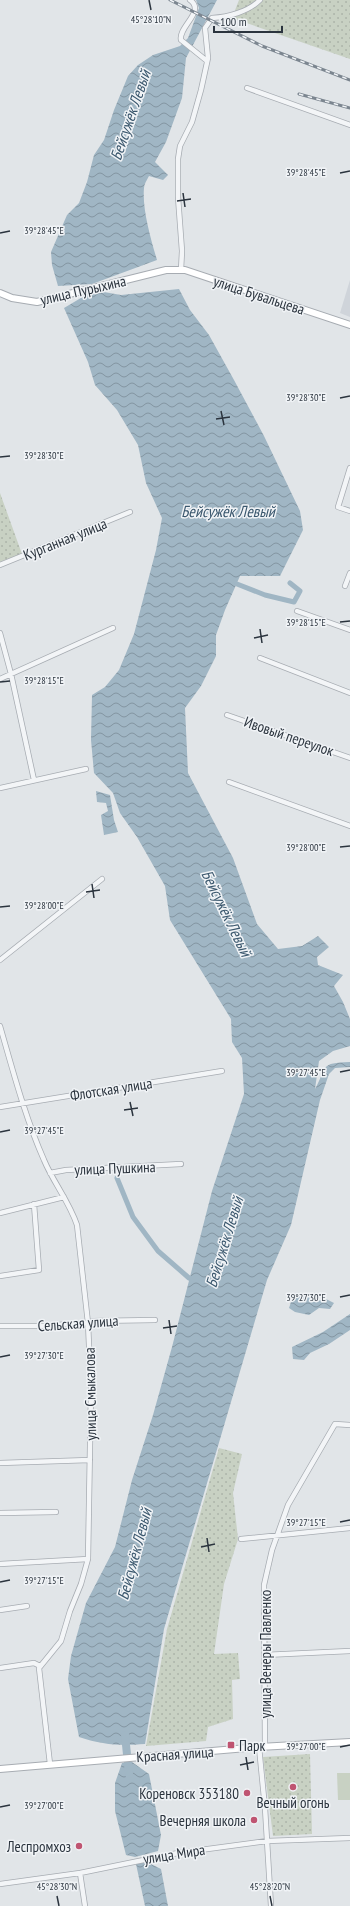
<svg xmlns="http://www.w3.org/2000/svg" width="350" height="1906" viewBox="0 0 350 1906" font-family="'PT Sans Narrow',sans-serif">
	<defs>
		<pattern id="grass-dots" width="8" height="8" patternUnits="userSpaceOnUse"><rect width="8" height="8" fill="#c8d1c3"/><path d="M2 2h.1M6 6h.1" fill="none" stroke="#acb4a9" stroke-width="1.8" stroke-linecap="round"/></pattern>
		<pattern id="water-waves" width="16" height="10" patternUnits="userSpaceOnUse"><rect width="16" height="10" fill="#a0b6c4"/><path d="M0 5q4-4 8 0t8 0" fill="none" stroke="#8395a1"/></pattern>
	</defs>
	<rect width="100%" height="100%" fill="#e1e5e8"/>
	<path fill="#cfd4da" d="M 350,280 L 350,317 L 340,313 Z"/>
	<path fill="url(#grass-dots)" d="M 239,0 L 350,0 L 350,59 L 232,18 Z
		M 0,493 L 22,554 L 0,562 Z
		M 219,1448 L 242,1454 L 233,1493 L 238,1539 L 224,1584 L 214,1654 L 238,1653 L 240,1679 L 232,1680 L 233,1719 L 208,1727 L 206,1741 L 146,1746 L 167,1629 Z
		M 310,1754 L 312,1834 L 273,1836 L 263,1757 Z"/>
	<path fill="#c8d1c3" d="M 337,1773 L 350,1773 L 350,1800 L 338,1800 Z"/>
	<path fill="url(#water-waves)" d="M 196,0 L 217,0 L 186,58 L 182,98 L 166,142 L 155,162 L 168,175 L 163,180 L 149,176 C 147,180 144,184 144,188 C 142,209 151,240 157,260 L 92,284 L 58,286 L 52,265 L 51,252 L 67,215 L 79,203 L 87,182 L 94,155 L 104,140 L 114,110 L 128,76 L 138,65 L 153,55 L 180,46 L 188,38 L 199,8 Z
		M 179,289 L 190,310 L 209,335 L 234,380 L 264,436 L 300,511 L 303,530 L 280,576 L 240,576 L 225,610 L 216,635 L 216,656 L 201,686 L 185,708 L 188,773 L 233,858 L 257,924 L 278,949 L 302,946 L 318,936 L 329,947 L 317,957 L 318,965 L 343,975 L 334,986 L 343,1002 L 350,1019 L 350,1046 L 333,1051 L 319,1061 L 315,1089 C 328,1066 319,1063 350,1062 L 350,1067 L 335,1068 L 329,1074 L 320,1100 L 291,1225 L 267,1280 L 164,1629 L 145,1744 C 120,1746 103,1745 79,1737 L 68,1679 L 71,1656 L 86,1603 L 115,1547 L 132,1480 L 153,1415 L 172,1347 L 212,1191 L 244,1094 L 242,1058 L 232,1042 L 231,1019 L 170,920 L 165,886 L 137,837 L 120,813 L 113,793 L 94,773 L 91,740 L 92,695 L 105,687 L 119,670 L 134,634 L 156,550 L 162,518 L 146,483 L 138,445 L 117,410 L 95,385 L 88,362 L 64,308 L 91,292 L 98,291 L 121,295 Z
		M 96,791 L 110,795 L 114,820 L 118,832 L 104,835 L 101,815 L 108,811 L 106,803 L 97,802 Z
		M 302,1293 L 317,1301 L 326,1299 L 334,1303 L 330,1309 L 319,1308 L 309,1315 L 295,1312 L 289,1308 L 292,1299 Z
		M 350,1314 L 350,1330 L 329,1344 L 310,1353 L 304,1360 L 293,1359 L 292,1347 L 323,1332 Z
		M 132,1762 L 149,1774 L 161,1835 L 158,1851 L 135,1857 L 126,1855 L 115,1811 L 115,1783 L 122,1763 Z
		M 147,1862 L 161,1869 L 168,1906 L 145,1906 L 136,1864 Z"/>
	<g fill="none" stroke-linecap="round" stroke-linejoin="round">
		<path stroke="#a0b6c4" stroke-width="5" d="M 237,584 L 265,595 L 294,602 L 300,591 L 290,583
			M 117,1178 L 133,1217 L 158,1251 L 189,1278"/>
		<path stroke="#a0b6c4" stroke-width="8" d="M 125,1735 L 129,1774"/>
		<g stroke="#a7acb2" stroke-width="6">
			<path id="street" d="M 190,0 C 206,11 178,27 181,40 L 207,61
				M 247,88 L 350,125
				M 181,270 L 182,251 L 178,197 L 178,159 L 180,146 L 192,122 L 201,90 L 208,58 L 205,28 L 212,18 C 228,17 248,12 260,0
				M 350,468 L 338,507 L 350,511
				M 0,565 L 130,512
				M 345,586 L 350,573
				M 297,611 L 350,630
				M 0,633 L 11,674 L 34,780
				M 260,658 L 350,693
				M 0,679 L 113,628
				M 227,715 L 350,758
				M 229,782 L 350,826
				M 0,788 L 86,769
				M 0,960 L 102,879
				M 0,1026 C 13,1071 25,1117 44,1160 C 53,1182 69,1201 77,1225 L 88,1323 L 91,1390 L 88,1559 L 81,1584 L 70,1611 L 61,1641 L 39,1668 L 50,1764
				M 0,1107 L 222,1071
				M 50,1173 L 66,1170 L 181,1164
				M 0,1213 L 64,1197
				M 0,1276 L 39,1270 L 34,1204
				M 0,1326 L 40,1326 L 88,1323 L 93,1321 L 155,1320
				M 0,1463 L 90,1460
				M 0,1513 L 56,1512
				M 241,1539 L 350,1528
				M 0,1564 L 88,1559
				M 0,1610 L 27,1606
				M 264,1655 L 350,1651
				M 0,1668 L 34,1663 L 40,1666
				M 259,1747 L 265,1808 L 271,1906
				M 265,1747 L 264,1585 L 272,1550 L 288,1505 L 335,1424 L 350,1425
				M 80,1873 L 85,1906
				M 0,1884 L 80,1873 L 178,1853 L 267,1841 L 350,1838"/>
		</g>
		<g stroke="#a7acb2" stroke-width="8">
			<path id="secondary" d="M 0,293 L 12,298 L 37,302 L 166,270 L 185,270 L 350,325
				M 0,1769 L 259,1747 L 350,1742"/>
		</g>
		<use href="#street" stroke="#f3f5f7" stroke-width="4.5"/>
		<use href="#secondary" stroke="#fff" stroke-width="6"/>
		<g stroke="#7c8690" stroke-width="3">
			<path id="rail" d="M 170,0 L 262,46 L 350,80
				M 299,94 L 350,108"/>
		</g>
		<use href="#rail" stroke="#f0f3f6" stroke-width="1.5" stroke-dasharray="4.5" stroke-linecap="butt"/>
	</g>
	<path fill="none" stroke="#2b343e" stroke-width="1.5" d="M 149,0 L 151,10M 340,173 L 350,171M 183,193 L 185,207M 177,201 L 191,199M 0,233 L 10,231M 340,398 L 350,396M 221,411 L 224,425M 216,419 L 230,417M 0,457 L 10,456M 340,622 L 350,621M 260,629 L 262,643M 254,638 L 268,635M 0,682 L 10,681M 340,847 L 350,846M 92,884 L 94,898M 86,892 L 100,890M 0,907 L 10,906M 340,1072 L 350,1070M 130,1102 L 133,1116M 124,1110 L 138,1108M 0,1132 L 10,1130M 340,1297 L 350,1295M 169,1320 L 171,1334M 163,1328 L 177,1326M 0,1357 L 10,1355M 340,1522 L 350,1520M 207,1538 L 209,1552M 201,1547 L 215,1544M 0,1582 L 10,1580M 340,1747 L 350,1745M 246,1757 L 248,1770M 240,1765 L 254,1762M 0,1807 L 10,1805M 57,1896 L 59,1906M 270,1896 L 272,1906"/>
	<g fill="#bf5471" stroke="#f0f3f6" stroke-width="1.5">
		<rect x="227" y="1741" width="8" height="8" rx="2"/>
		<circle cx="293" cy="1787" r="4"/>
		<circle cx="247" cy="1793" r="4"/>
		<circle cx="254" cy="1820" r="4"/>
		<circle cx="79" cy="1846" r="4"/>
	</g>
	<g text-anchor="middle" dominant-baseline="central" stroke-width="3" stroke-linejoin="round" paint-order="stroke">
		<g font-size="15" fill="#2b343e" stroke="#f0f3f6">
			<text transform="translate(83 290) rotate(-13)">улица Пурыхина</text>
			<text transform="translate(259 295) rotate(18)">улица Бувальцева</text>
			<text transform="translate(65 539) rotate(-22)">Курганная улица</text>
			<text transform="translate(289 736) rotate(19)">Ивовый переулок</text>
			<text transform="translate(111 1089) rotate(-9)">Флотская улица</text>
			<text transform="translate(115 1168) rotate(-2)">улица Пушкина</text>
			<text transform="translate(78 1323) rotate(-4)">Сельская улица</text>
			<text transform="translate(90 1394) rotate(-91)">улица Смыкалова</text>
			<text transform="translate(265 1654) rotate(-90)">улица Венеры Павленко</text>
			<text transform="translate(175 1754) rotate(-4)">Красная улица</text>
			<text transform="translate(174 1854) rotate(-9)">улица Мира</text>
		</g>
		<g font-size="15" fill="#2b343e" stroke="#f0f3f6" text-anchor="end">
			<text x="239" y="1745" text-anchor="start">Парк</text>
			<text x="239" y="1793">Кореновск 353180</text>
			<text x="293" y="1802" text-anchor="middle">Вечный огонь</text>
			<text x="246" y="1820">Вечерняя школа</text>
			<text x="71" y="1846">Леспромхоз</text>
		</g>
		<g font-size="16" font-style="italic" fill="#3a576d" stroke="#f0f3f6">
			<text transform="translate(130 115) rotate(-71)">Бейсужёк Левый</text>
			<text x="228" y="511">Бейсужёк Левый</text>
			<text transform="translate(227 913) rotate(64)">Бейсужёк Левый</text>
			<text transform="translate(224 1242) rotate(-73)">Бейсужёк Левый</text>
			<text transform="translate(134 1554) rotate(-75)">Бейсужёк Левый</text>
		</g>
	</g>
	<g font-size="10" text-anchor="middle" fill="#2b343e" stroke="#f0f3f6" stroke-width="3" stroke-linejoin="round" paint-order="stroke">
		<text x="151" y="23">45°28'10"N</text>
		<text x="306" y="176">39°28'45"E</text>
		<text x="44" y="234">39°28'45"E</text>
		<text x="306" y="401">39°28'30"E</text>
		<text x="44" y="459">39°28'30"E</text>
		<text x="306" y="626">39°28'15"E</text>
		<text x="44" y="684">39°28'15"E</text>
		<text x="306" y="851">39°28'00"E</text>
		<text x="44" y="909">39°28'00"E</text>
		<text x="306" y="1076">39°27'45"E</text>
		<text x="44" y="1134">39°27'45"E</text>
		<text x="306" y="1301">39°27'30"E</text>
		<text x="44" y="1359">39°27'30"E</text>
		<text x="306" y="1526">39°27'15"E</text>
		<text x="44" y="1584">39°27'15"E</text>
		<text x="306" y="1750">39°27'00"E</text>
		<text x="44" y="1809">39°27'00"E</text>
		<text x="57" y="1890">45°28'30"N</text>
		<text x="270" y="1890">45°28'20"N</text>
	</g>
	<path d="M214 26v6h68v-6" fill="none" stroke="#2b343e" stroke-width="2"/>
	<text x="220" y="26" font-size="12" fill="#2b343e" stroke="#f0f3f6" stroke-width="3" paint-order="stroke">100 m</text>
</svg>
